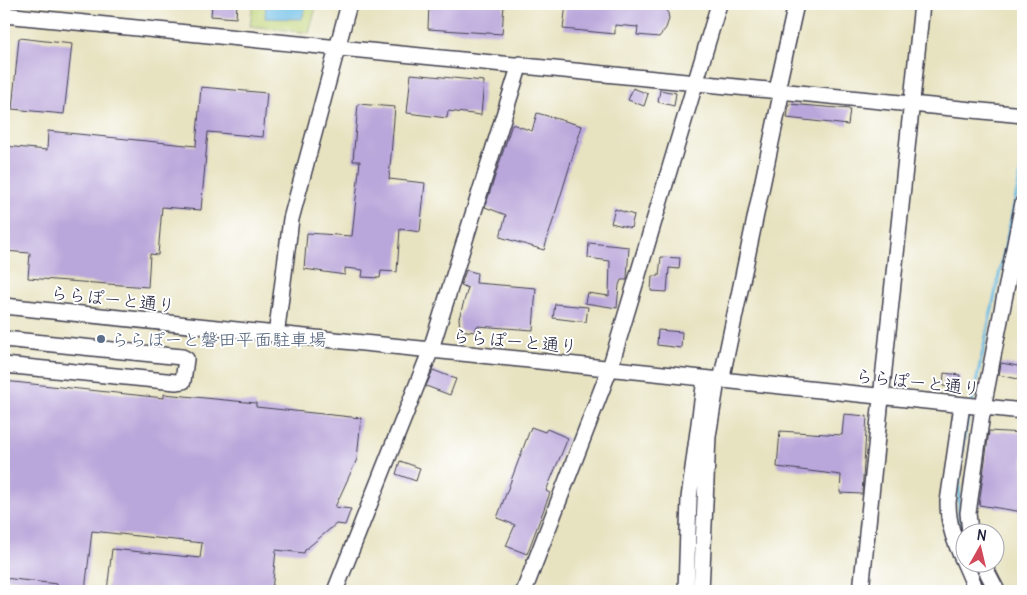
<svg xmlns="http://www.w3.org/2000/svg" width="1027" height="595" viewBox="0 0 1027 595" font-family="Delius,'Klee One',sans-serif">
	<rect width="100%" height="100%" fill="#fff"/>
	<filter id="ink" filterUnits="userSpaceOnUse"><feTurbulence type="fractalNoise" baseFrequency=".02" numOctaves="2"/><feDisplacementMap in="SourceGraphic" scale="10" xChannelSelector="R" yChannelSelector="G"/><feConvolveMatrix kernelMatrix="1 2 1 2 8 2 1 2 1" color-interpolation-filters="sRGB"/></filter>
	<filter id="wash" filterUnits="userSpaceOnUse"><feTurbulence type="fractalNoise" baseFrequency=".0096" numOctaves="4" result="noise"/><feDisplacementMap in="SourceGraphic" scale="20" xChannelSelector="R" yChannelSelector="G"/><feGaussianBlur stdDeviation="1.12" result="paint"/><feColorMatrix in="noise" values="0 0 0 0 0 0 0 0 0 0 0 0 0 0 0 0 0 1.4 0 .05"/><feComposite in="paint" operator="in"/></filter>
	<g filter="url(#wash)">
		<rect width="100%" height="100%" fill="#e7e2bf"/>
		<path fill="#bed276" stroke="#707a58" d="M 253,4 L 317,4 L 309,33 L 250,26 Z"/>
		<path fill="#69bce5" stroke="#466f90" d="M 266,4 L 306,4 L 302,19 L 265,18 Z"/>
		<g fill="none" stroke-linecap="round" stroke-linejoin="round">
			<path stroke="#69bce5" stroke-width="3" d="M 972,402 L 1023,163
				M 961,536 C 957,495 959,450 970,410
				M 980,581 L 985,591"/>
		</g>
		<g id="blocks">
			<path fill="#b9a6da" d="M 212,4 L 237,4 L 236,18 L 211,16 Z
				M 429,4 L 504,4 L 502,34 L 428,29 Z
				M 566,4 L 655,4 L 655,6 L 667,8 L 669,19 L 666,28 L 659,37 L 637,35 L 638,27 L 615,25 L 615,34 L 563,29 Z
				M 19,38 L 72,44 L 64,114 L 12,109 Z
				M 411,74 L 484,81 L 481,115 L 448,111 L 447,118 L 407,113 Z
				M 201,87 L 267,93 L 263,137 L 208,132 L 201,210 L 162,207 L 158,255 L 150,254 L 148,287 L 28,278 L 30,253 L 4,251 L 4,146 L 47,150 L 48,131 L 196,146 Z
				M 633,88 L 648,94 L 644,106 L 628,100 Z
				M 660,90 L 676,93 L 674,106 L 658,102 Z
				M 358,104 L 395,107 L 389,179 L 425,183 L 420,232 L 400,229 L 397,272 L 381,271 L 380,278 L 362,277 L 363,270 L 345,268 L 345,275 L 304,269 L 307,233 L 352,236 L 360,161 L 353,161 Z
				M 789,104 L 850,109 L 848,125 L 787,118 Z
				M 537,113 L 582,126 L 544,250 L 500,237 L 506,215 L 485,207 L 512,124 L 532,131 Z
				M 615,209 L 634,215 L 631,228 L 611,223 Z
				M 589,243 L 629,247 L 627,278 L 627,280 L 621,280 L 619,285 L 617,308 L 585,303 L 587,293 L 609,296 L 610,261 L 588,258 Z
				M 661,257 L 680,258 L 679,269 L 669,268 L 667,292 L 651,291 L 652,276 L 659,276 Z
				M 466,270 L 477,273 L 476,283 L 536,288 L 533,330 L 477,326 L 475,332 L 460,330 L 459,318 L 468,288 L 461,285 Z
				M 555,304 L 588,307 L 586,322 L 553,318 Z
				M 658,330 L 682,332 L 681,348 L 657,345 Z
				M 1001,363 L 1023,367 L 1023,380 L 999,375 Z
				M 433,370 L 456,379 L 450,395 L 426,386 Z
				M 944,373 L 960,375 L 959,388 L 943,386 Z
				M 4,381 L 164,398 L 164,394 L 256,403 L 256,407 L 361,418 L 357,459 L 335,507 L 351,509 L 345,525 L 336,524 L 305,550 L 304,553 L 276,550 L 272,591 L 107,591 L 112,549 L 200,558 L 202,543 L 92,531 L 85,591 L 57,588 L 57,584 L 4,578 Z
				M 844,414 L 867,416 L 862,494 L 840,493 L 841,475 L 777,467 L 780,431 L 842,435 Z
				M 531,427 L 545,432 L 547,429 L 568,438 L 546,491 L 550,493 L 527,554 L 506,546 L 515,525 L 497,518 Z
				M 989,431 L 1023,433 L 1023,512 L 979,505 Z
				M 400,461 L 420,468 L 416,481 L 396,474 Z"/>
		</g>
	</g>
	<g filter="url(#ink)">
		<use href="#blocks" fill-opacity="0" stroke="#403f4f" stroke-width="1"/>
		<g fill="none" stroke-linecap="round" stroke-linejoin="round">
			<g stroke="#403f4f" stroke-width="18">
				<path id="minor" d="M 4,15 L 1023,115
					M 777,90 L 796,4
					M 4,306 L 1023,411
					M 276,336 L 291,219 L 349,4
					M 4,339 L 182,357 L 186,359 L 183,381 L 176,382 L 4,365
					M 721,381 L 782,90
					M 962,405 L 948,502 C 948,538 965,559 976,591
					M 970,532 L 968,513 L 983,407 L 1023,203
					M 982,562 L 997,591
					M 335,591 L 430,352 L 520,64
					M 524,591 L 610,368 L 719,4
					M 686,591 L 689,498 L 705,379
					M 701,591 L 708,436 L 717,381
					M 861,591 L 922,4"/>
			</g>
			<use href="#minor" stroke="#fff" stroke-width="15"/>
		</g>
	</g>
	<circle fill="#5c6f8a" stroke="#fff" stroke-width="2" cx="101" cy="339" r="5"/>
	<g text-anchor="middle" dominant-baseline="central" stroke-width="4" stroke-linejoin="round" paint-order="stroke">
		<g font-size="18" fill="#22223b" stroke="#fff">
			<text transform="translate(113 299) rotate(6)">ららぽーと通り</text>
			<text transform="translate(515 341) rotate(5)">ららぽーと通り</text>
			<text transform="translate(918 382) rotate(6)">ららぽーと通り</text>
		</g>
		<g font-size="18" fill="#4e5e75" stroke="#fff" text-anchor="start">
			<text x="111" y="339">ららぽーと磐田平面駐車場</text>
		</g>
	</g>
	<rect width="1027" height="595" fill="none" stroke="#fff" stroke-width="20"/>
	<g transform="translate(980 548) rotate(8)"><circle r="24" fill="#ffffff" stroke="#a7a7b1"/>
	<path d="M0-4L9 19L0 12L-9 19Z" fill="#d1495b"/>
	<text y="-8" font-size="14" font-weight="bold" text-anchor="middle" fill="#22223b">N</text>
	</g>
</svg>
